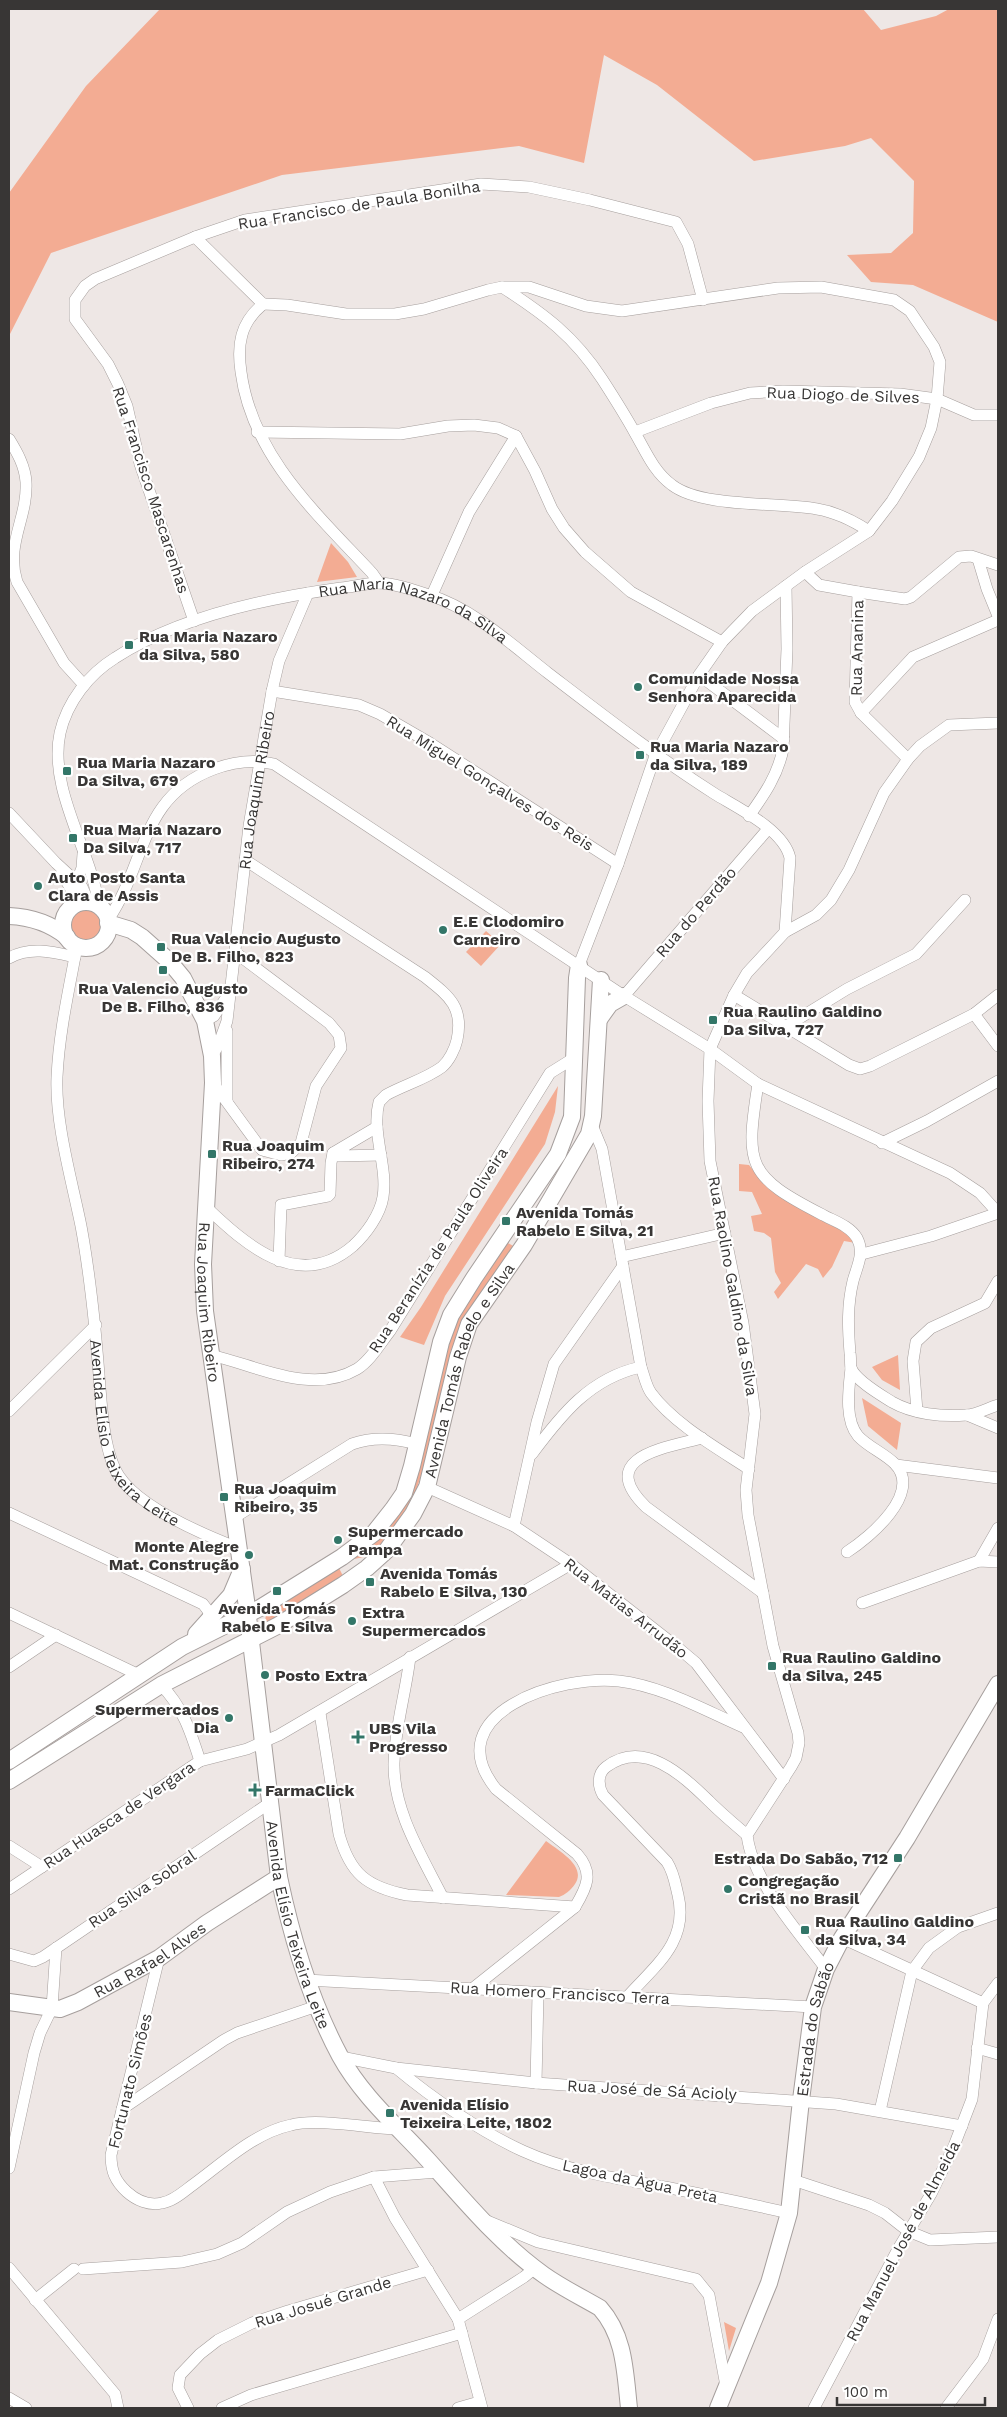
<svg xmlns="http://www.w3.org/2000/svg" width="1007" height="2417" viewBox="0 0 1007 2417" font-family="'Work Sans',sans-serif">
	<rect width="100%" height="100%" fill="#eee7e5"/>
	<path fill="#f3ac93" d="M 160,9 L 863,9 L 881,30 L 936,16 L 949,9 L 998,9 L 998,322 L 913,285 L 871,282 L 847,255 L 891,253 L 913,233 L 914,181 L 871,138 L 845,146 L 754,161 L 657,85 L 604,55 L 584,163 L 519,146 L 282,175 L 51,253 L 9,336 L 9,193 L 86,86 Z
		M 331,543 L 348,562 L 357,577 L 317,582 Z
		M68 924a18 18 0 1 1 36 0a18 18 0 1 1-36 0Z
		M 486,931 L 501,944 L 481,966 L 466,952 Z
		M 558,1086 L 555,1112 L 545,1144 L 445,1296 L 424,1345 L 400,1337 L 421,1307 Z
		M 739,1164 L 749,1165 L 758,1176 L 798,1207 L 830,1225 L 841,1229 L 856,1243 L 844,1241 L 832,1267 L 823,1278 L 818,1269 L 806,1264 L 778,1299 L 774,1292 L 781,1283 L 775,1272 L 771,1238 L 764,1233 L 754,1231 L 751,1216 L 762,1214 L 752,1192 L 739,1191 Z
		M 506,1242 L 515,1247 L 488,1284 L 414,1496 L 383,1545 L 369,1556 L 354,1559 L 389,1525 L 433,1406 L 451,1337 L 462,1310 Z
		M 898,1355 L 900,1390 L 882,1380 L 872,1367 Z
		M 862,1398 L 901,1423 L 897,1450 L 868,1426 Z
		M 338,1566 L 343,1576 L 265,1624 L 266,1613 Z
		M 546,1841 C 559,1851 587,1866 575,1884 C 571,1890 565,1895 559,1897 L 506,1895 Z
		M 724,2322 L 736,2328 L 729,2351 Z"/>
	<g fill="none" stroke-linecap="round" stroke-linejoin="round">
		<g stroke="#a69f9d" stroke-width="12">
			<g id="street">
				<path d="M 195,237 L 263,304 C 240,323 237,345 241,372 C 252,456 317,514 372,573 L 379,583"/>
				<path d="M 502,287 C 544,314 574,336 602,379 C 613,396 625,415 635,433 C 646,452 654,472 672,485 C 702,508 779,502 817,509 C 836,512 852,520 869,531"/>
				<path d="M 263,304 L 287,305 L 346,314 L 395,314 L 424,309 L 488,290 L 502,287 L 529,287 L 586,306 L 622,311 L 778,288 L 821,287 L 894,300 L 910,311 L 934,347 L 940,362 L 937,399 L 931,428 L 919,457 L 892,501 L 869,531 L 805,572 L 752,611 L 722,642 L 699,675 L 655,756 L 618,864 L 579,965"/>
				<path d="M 257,432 L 400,434 L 448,426 L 474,425 L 498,428 L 516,436 L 535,471 L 552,509 L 564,528 L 585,552 L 631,592 L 722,642"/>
				<path d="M 635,432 L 711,403 L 750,393 L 783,391 L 900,394 L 937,399 L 974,415 L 998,415"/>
				<path d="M 9,439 C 17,452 25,466 26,482 C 28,518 5,544 17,582 L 64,663 L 84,685"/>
				<path d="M 978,559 L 987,589 L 998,616"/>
				<path d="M 805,572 L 819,585 L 858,592"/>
				<path d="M 432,595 L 469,512 L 516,436"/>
				<path d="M 194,621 L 140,464 L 127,406 L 118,384 L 108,364 L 75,319 L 75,300 L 85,286 L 95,279 L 195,237 L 245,220 L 481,184 L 529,187 L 590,200 L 676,222 L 688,244 L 703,300"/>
				<path d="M 699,675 L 784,739"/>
				<path d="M 272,691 L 359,705 L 380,714 L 430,743 L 618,864"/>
				<path d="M 861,713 L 913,657 L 998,620"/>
				<path d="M 908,759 L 861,713 L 855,702 L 858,592 L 905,599 L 911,597 L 959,557 L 971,556 L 998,565"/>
				<path d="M 9,813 L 56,863 L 82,887 L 89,903"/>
				<path d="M 749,816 C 764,795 778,775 783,749 L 787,649 L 786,586"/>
				<path d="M 62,873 L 73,893 L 75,905"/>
				<path d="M 74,888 L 82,868 L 83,854"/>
				<path id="s1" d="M 99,907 C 92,852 48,790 60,733 C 67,702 89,674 115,658 C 178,617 267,598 341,588 C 353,587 366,583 378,583 C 394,583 414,590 429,595 C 474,609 512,645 548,673 C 603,715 657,757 715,794 C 738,808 784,830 790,858 L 785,932"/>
				<path d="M 108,920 C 147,863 139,797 214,769 C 233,762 254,759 274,764 L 624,996 L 710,1049 L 758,1084 L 950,1173 L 980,1193 L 998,1213"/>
				<path id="s2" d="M 77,946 C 69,989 59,1033 57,1077 C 55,1123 72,1181 81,1226 C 91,1280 96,1333 100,1388 C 102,1414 105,1455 119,1476 C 140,1508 202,1534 238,1548"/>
				<path d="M 9,958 C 30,946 53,952 75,957"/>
				<path d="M 734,995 L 849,1065 L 860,1069 L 870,1066 L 974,1014 L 998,995"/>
				<path d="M 624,996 L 768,829"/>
				<path d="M 974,1014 L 998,1046"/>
				<path d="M 205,1021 L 214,1016 L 228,995"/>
				<path d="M 785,1027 L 847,989 L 916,954 L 965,900"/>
				<path d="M 227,1031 L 227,1101"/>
				<path id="s3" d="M 212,1056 L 218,1046 L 227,1021 L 249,826 L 272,691 L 279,661 L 308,593"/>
				<path d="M 213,1083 L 262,1150 L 281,1155 L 291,1153 L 301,1143 L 316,1086 L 341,1048 L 339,1035 L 329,1023 L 236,953"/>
				<path d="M 758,1084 C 745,1166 747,1176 823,1215 C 834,1221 850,1226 857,1238 C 865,1253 857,1266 853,1281 C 847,1306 848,1328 850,1353 C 851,1357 850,1364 851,1368 C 856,1381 881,1395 892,1402 C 913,1414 942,1417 966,1415 C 976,1415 988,1408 998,1405"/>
				<path d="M 592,1125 L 602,1149 L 641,1367 C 644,1375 646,1386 651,1393 C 674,1424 717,1448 749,1469"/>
				<path d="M 377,1127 L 333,1153 L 338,1156 L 381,1155"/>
				<path d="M 882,1143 L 927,1121 L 998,1081"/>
				<path d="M 205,1206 C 245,1244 298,1293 353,1246 C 366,1234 380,1215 383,1197 C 388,1166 371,1133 379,1102 L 386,1095 C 404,1085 426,1079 442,1067 C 449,1061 455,1049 457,1040 C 464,1007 449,996 425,977 L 245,860"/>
				<path d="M 862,1254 L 931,1236 L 998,1213"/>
				<path d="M 621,1257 L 725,1233"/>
				<path d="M 279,1261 L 281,1205 L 328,1196 L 330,1194 L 331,1163 L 333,1153"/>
				<path d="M 210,1355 C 256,1365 311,1396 357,1369 C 370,1361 380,1344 390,1331 L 550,1073 L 574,1058"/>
				<path d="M 9,1411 L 96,1325"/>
				<path d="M 917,1411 L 913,1361 L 916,1342 L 931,1328 L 985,1303 L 998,1281"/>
				<path d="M 967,1415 L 998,1428"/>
				<path d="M 702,1438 C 665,1448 595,1457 646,1507 L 763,1593"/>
				<path d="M 532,1454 C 561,1415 590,1378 641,1367"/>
				<path d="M 896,1465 L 998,1478"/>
				<path d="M 427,1487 L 514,1526 L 571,1564 L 677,1647 L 696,1663 L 784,1779"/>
				<path d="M 9,1513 L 203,1604 L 209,1612 L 207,1623"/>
				<path d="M 235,1517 L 352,1444 C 374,1436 395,1438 417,1444"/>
				<path d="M 514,1526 L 537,1422 L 554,1364 L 623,1266"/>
				<path d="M 847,1552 C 869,1538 923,1493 895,1464 C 884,1453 868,1447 858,1436 C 844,1419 849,1388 851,1368"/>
				<path d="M 979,1561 L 998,1528"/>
				<path d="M 862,1603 L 979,1561 L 998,1562"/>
				<path d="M 9,1613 L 139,1675"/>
				<path d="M 410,1657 C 406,1692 395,1727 394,1763 C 393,1811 422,1856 443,1898"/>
				<path d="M 9,1667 L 56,1635"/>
				<path d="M 161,1685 C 183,1707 191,1733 200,1761"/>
				<path d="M 320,1713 L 339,1834 C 350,1874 367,1887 407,1895 L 575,1907"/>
				<path d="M 9,1846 L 42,1867"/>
				<path d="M 9,1889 L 200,1761 L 247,1749 L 279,1735 L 571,1564"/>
				<path d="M 842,1938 L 983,2003"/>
				<path d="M 9,1954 L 34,1961 L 43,1957 L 271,1802"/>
				<path d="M 159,1958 L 111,2155 C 111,2171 115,2181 127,2192 C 136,2200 149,2206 162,2203 C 174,2201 184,2191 194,2184 C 224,2162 254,2133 291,2125 C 317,2118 368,2128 397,2129"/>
				<path d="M 826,1969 C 798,1931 753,1883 747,1835 L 791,1767 L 796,1758 L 799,1743 L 798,1733 L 773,1646 L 748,1515 L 746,1490 L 755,1414 L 743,1323 L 710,1161 L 708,1101 L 710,1049 L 734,995 L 747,973 L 785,932 L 816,915 L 831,900 L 849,870 L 884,793 L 908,759 L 920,746 L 949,725 L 998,723"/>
				<path d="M 306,1980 L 813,2007"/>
				<path d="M 472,1989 L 575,1907 C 587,1887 594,1873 577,1854 L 496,1789 C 435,1713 562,1674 619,1681 C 662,1686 704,1710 743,1727"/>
				<path d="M 628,1996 C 656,1965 689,1941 678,1895 C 675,1883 674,1873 667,1862 L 603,1795 C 598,1786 597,1774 606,1767 C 644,1738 683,1776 709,1801 C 721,1813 734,1824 747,1835"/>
				<path d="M 977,2048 L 998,2054"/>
				<path d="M 341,2057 L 396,2068 L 536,2083 L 836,2104 L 962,2126"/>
				<path d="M 396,2068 C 432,2098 481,2132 523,2151 C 569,2172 621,2179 670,2188 C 710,2196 749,2204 789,2213"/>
				<path d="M 536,2083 L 538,1994"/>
				<path d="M 122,2109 L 224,2040 L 237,2033 L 317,2006"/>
				<path d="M 880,2111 L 912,1971 L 929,1948 L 958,1927 L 998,1913"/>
				<path d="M 9,2168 L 34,2053 L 40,2033 L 52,2008 L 56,1948"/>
				<path d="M 374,2177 L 395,2218 L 458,2319 L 482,2408"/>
				<path d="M 793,2180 L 869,2205 L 885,2213 L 908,2231 L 930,2240 L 998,2237"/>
				<path d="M 485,2220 L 538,2242 L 696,2279 L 709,2295 L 726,2386"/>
				<path d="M 9,2268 L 115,2394 L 118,2408"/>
				<path d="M 83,2269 L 182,2262 L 217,2254 L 242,2243 L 287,2212 L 330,2192 L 374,2177 L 438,2172"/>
				<path d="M 35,2300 L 74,2269"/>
				<path d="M 458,2319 L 524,2277 L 535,2268"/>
				<path d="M 9,2398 L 26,2408"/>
				<path d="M 188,2408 L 178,2388 L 180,2375 L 200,2354 L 218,2340 L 252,2323 L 288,2311 L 428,2270"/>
				<path d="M 222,2408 L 251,2395 L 462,2333"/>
				<path d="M 458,2408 L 479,2402"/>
				<path d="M 814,2408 L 898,2249 L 931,2194 L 954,2146 L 972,2099 L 983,2003 L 998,1983"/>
				<path d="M 946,2408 L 983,2359 L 998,2319"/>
			</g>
		</g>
		<g stroke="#a69f9d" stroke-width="18">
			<g id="secondary">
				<circle cx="86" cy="925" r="23"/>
				<path d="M 9,916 C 31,917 50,923 67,937"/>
				<path id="s4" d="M 108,923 L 131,930 L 142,937 L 169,961 L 183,978 L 205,1021 L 212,1056 L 213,1083 L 203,1264 L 205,1311 L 246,1600 L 279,1877 C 292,1939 310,2000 340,2056 C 362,2096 398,2127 428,2160 C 464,2200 500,2244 544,2275 C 561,2287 581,2297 600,2308 C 625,2336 625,2372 629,2408"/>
				<path d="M 600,1018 L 610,1004 L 624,996"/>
				<path d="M 196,1634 L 231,1595 L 242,1569"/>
				<path d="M 9,1761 L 182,1647 L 260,1608 L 342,1557 L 374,1533 L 393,1509 L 404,1493 L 412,1466 L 441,1342 L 451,1315 L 474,1278 L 558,1154 L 572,1117 L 577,978 L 579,965"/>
				<path id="s5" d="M 9,1781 L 161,1685 L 277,1626 L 343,1585 L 367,1568 L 387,1550 L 413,1514 L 427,1487 L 458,1357 L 469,1324 L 524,1245 L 589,1134 L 593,1116 L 601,980"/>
				<path id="s6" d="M 9,2002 L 60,2009 L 78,2002 L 159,1958 L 207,1923 L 279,1877"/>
				<path id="s7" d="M 718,2408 L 769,2283 L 789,2213 L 801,2100 L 813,2007 L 826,1969 L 842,1938 L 907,1838 L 998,1684"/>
			</g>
		</g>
		<use href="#street" stroke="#fff" stroke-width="11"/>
		<use href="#secondary" stroke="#fff" stroke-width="16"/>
	</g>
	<g fill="#337668" stroke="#fff" stroke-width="2">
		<rect x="124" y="640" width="10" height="10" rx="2.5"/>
		<circle cx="638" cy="687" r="5"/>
		<rect x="635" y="750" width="10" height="10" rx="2.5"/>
		<rect x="62" y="766" width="10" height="10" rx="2.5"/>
		<rect x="68" y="833" width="10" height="10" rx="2.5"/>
		<circle cx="38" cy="886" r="5"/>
		<circle cx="443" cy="930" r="5"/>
		<rect x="156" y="942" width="10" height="10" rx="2.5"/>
		<rect x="158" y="965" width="10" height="10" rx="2.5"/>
		<rect x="708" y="1015" width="10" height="10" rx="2.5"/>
		<rect x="207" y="1149" width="10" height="10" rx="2.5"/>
		<rect x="501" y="1216" width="10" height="10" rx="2.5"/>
		<rect x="219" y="1492" width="10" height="10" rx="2.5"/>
		<circle cx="338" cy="1540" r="5"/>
		<circle cx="249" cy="1555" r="5"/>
		<rect x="365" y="1577" width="10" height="10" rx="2.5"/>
		<rect x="272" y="1586" width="10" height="10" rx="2.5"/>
		<circle cx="352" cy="1621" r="5"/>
		<rect x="767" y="1661" width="10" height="10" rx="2.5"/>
		<circle cx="265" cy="1675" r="5"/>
		<circle cx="229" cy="1718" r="5"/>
		<path d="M355.5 1729.5h5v5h5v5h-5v5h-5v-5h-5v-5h5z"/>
		<path d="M252.5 1782.5h5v5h5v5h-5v5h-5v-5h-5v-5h5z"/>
		<rect x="893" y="1853" width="10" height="10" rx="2.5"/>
		<circle cx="728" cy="1889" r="5"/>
		<rect x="800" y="1925" width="10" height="10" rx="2.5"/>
		<rect x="385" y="2108" width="10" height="10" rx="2.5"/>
	</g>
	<g text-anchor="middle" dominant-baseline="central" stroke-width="4.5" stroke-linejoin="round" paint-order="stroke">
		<g font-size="16" fill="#383635" stroke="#fff">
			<text transform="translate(359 205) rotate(-9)">Rua Francisco de Paula Bonilha</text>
			<text transform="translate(843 395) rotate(2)">Rua Diogo de Silves</text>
			<text transform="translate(151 490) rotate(72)">Rua Francisco Mascarenhas</text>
			<text stroke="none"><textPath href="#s1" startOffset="592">Rua Maria Nazaro da Silva</textPath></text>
			<text transform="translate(857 648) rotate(-89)">Rua Ananina</text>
			<text transform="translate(490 783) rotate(32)">Rua Miguel Gonçalves dos Reis</text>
			<text stroke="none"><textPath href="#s3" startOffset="271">Rua Joaquim Ribeiro</textPath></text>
			<text transform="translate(696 912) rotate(-49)">Rua do Perdão</text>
			<text transform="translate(438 1250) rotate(-57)">Rua Beranízia de Paula Oliveira</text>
			<text transform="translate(733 1286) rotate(80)">Rua Raolino Galdino da Silva</text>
			<text stroke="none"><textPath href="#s4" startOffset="426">Rua Joaquim Ribeiro</textPath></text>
			<text stroke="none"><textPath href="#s5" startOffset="644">Avenida Tomás Rabelo e Silva</textPath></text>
			<text stroke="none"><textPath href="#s2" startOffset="506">Avenida Elísio Teixeira Leite</textPath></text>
			<text transform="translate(626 1608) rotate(38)">Rua Matias Arrudão</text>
			<text transform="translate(119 1815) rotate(-34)">Rua Huasca de Vergara</text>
			<text transform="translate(142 1889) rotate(-34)">Rua Silva Sobral</text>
			<text stroke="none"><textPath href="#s4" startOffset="1056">Avenida Elísio Teixeira Leite</textPath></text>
			<text stroke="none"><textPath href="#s6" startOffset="154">Rua Rafael Alves</textPath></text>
			<text transform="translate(560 1993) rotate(3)">Rua Homero Francisco Terra</text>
			<text stroke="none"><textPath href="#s7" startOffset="394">Estrada do Sabão</textPath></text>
			<text transform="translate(130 2081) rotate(-76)">Fortunato Simões</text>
			<text transform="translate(652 2090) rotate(3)">Rua José de Sá Acioly</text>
			<text transform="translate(640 2181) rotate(12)">Lagoa da Àgua Preta</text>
			<text transform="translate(903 2241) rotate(-62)">Rua Manuel José de Almeida</text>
			<text transform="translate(323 2302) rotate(-17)">Rua Josué Grande</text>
		</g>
		<g font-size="16" font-weight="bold" fill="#383635" stroke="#fff" text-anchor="start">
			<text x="139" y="636">Rua Maria Nazaro<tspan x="139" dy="18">da Silva, 580</tspan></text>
			<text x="648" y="678">Comunidade Nossa<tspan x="648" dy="18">Senhora Aparecida</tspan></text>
			<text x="650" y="746">Rua Maria Nazaro<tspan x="650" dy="18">da Silva, 189</tspan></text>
			<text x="77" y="762">Rua Maria Nazaro<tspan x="77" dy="18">Da Silva, 679</tspan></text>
			<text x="83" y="829">Rua Maria Nazaro<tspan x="83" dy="18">Da Silva, 717</tspan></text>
			<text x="48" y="877">Auto Posto Santa<tspan x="48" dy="18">Clara de Assis</tspan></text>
			<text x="453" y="921">E.E Clodomiro<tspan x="453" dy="18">Carneiro</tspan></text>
			<text x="171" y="938">Rua Valencio Augusto<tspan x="171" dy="18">De B. Filho, 823</tspan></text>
			<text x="163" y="988" text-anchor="middle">Rua Valencio Augusto<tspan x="163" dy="18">De B. Filho, 836</tspan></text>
			<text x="723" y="1011">Rua Raulino Galdino<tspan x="723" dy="18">Da Silva, 727</tspan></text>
			<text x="222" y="1145">Rua Joaquim<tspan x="222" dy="18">Ribeiro, 274</tspan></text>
			<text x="516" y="1212">Avenida Tomás<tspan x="516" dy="18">Rabelo E Silva, 21</tspan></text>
			<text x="234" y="1488">Rua Joaquim<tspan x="234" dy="18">Ribeiro, 35</tspan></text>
			<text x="348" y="1531">Supermercado<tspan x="348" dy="18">Pampa</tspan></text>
			<text x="239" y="1546" text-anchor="end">Monte Alegre<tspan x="239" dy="18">Mat. Construção</tspan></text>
			<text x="380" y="1573">Avenida Tomás<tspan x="380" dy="18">Rabelo E Silva, 130</tspan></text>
			<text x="277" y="1608" text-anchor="middle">Avenida Tomás<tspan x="277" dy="18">Rabelo E Silva</tspan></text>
			<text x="362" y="1612">Extra<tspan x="362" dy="18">Supermercados</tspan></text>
			<text x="782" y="1657">Rua Raulino Galdino<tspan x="782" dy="18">da Silva, 245</tspan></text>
			<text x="275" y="1675">Posto Extra</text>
			<text x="219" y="1709" text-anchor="end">Supermercados<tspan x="219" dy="18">Dia</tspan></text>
			<text x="369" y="1728">UBS Vila<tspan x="369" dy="18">Progresso</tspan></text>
			<text x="265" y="1790">FarmaClick</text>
			<text x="888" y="1858" text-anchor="end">Estrada Do Sabão, 712</text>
			<text x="738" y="1880">Congregação<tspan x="738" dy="18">Cristã no Brasil</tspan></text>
			<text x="815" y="1921">Rua Raulino Galdino<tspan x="815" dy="18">da Silva, 34</tspan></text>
			<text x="400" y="2104">Avenida Elísio<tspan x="400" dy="18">Teixeira Leite, 1802</tspan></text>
		</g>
	</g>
	<rect width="1007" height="2417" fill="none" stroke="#383635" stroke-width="20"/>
	<path d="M837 2397v8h148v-8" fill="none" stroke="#383635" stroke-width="2.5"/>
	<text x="844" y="2397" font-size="15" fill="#383635" stroke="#ffffff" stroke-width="4" paint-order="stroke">100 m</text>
</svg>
